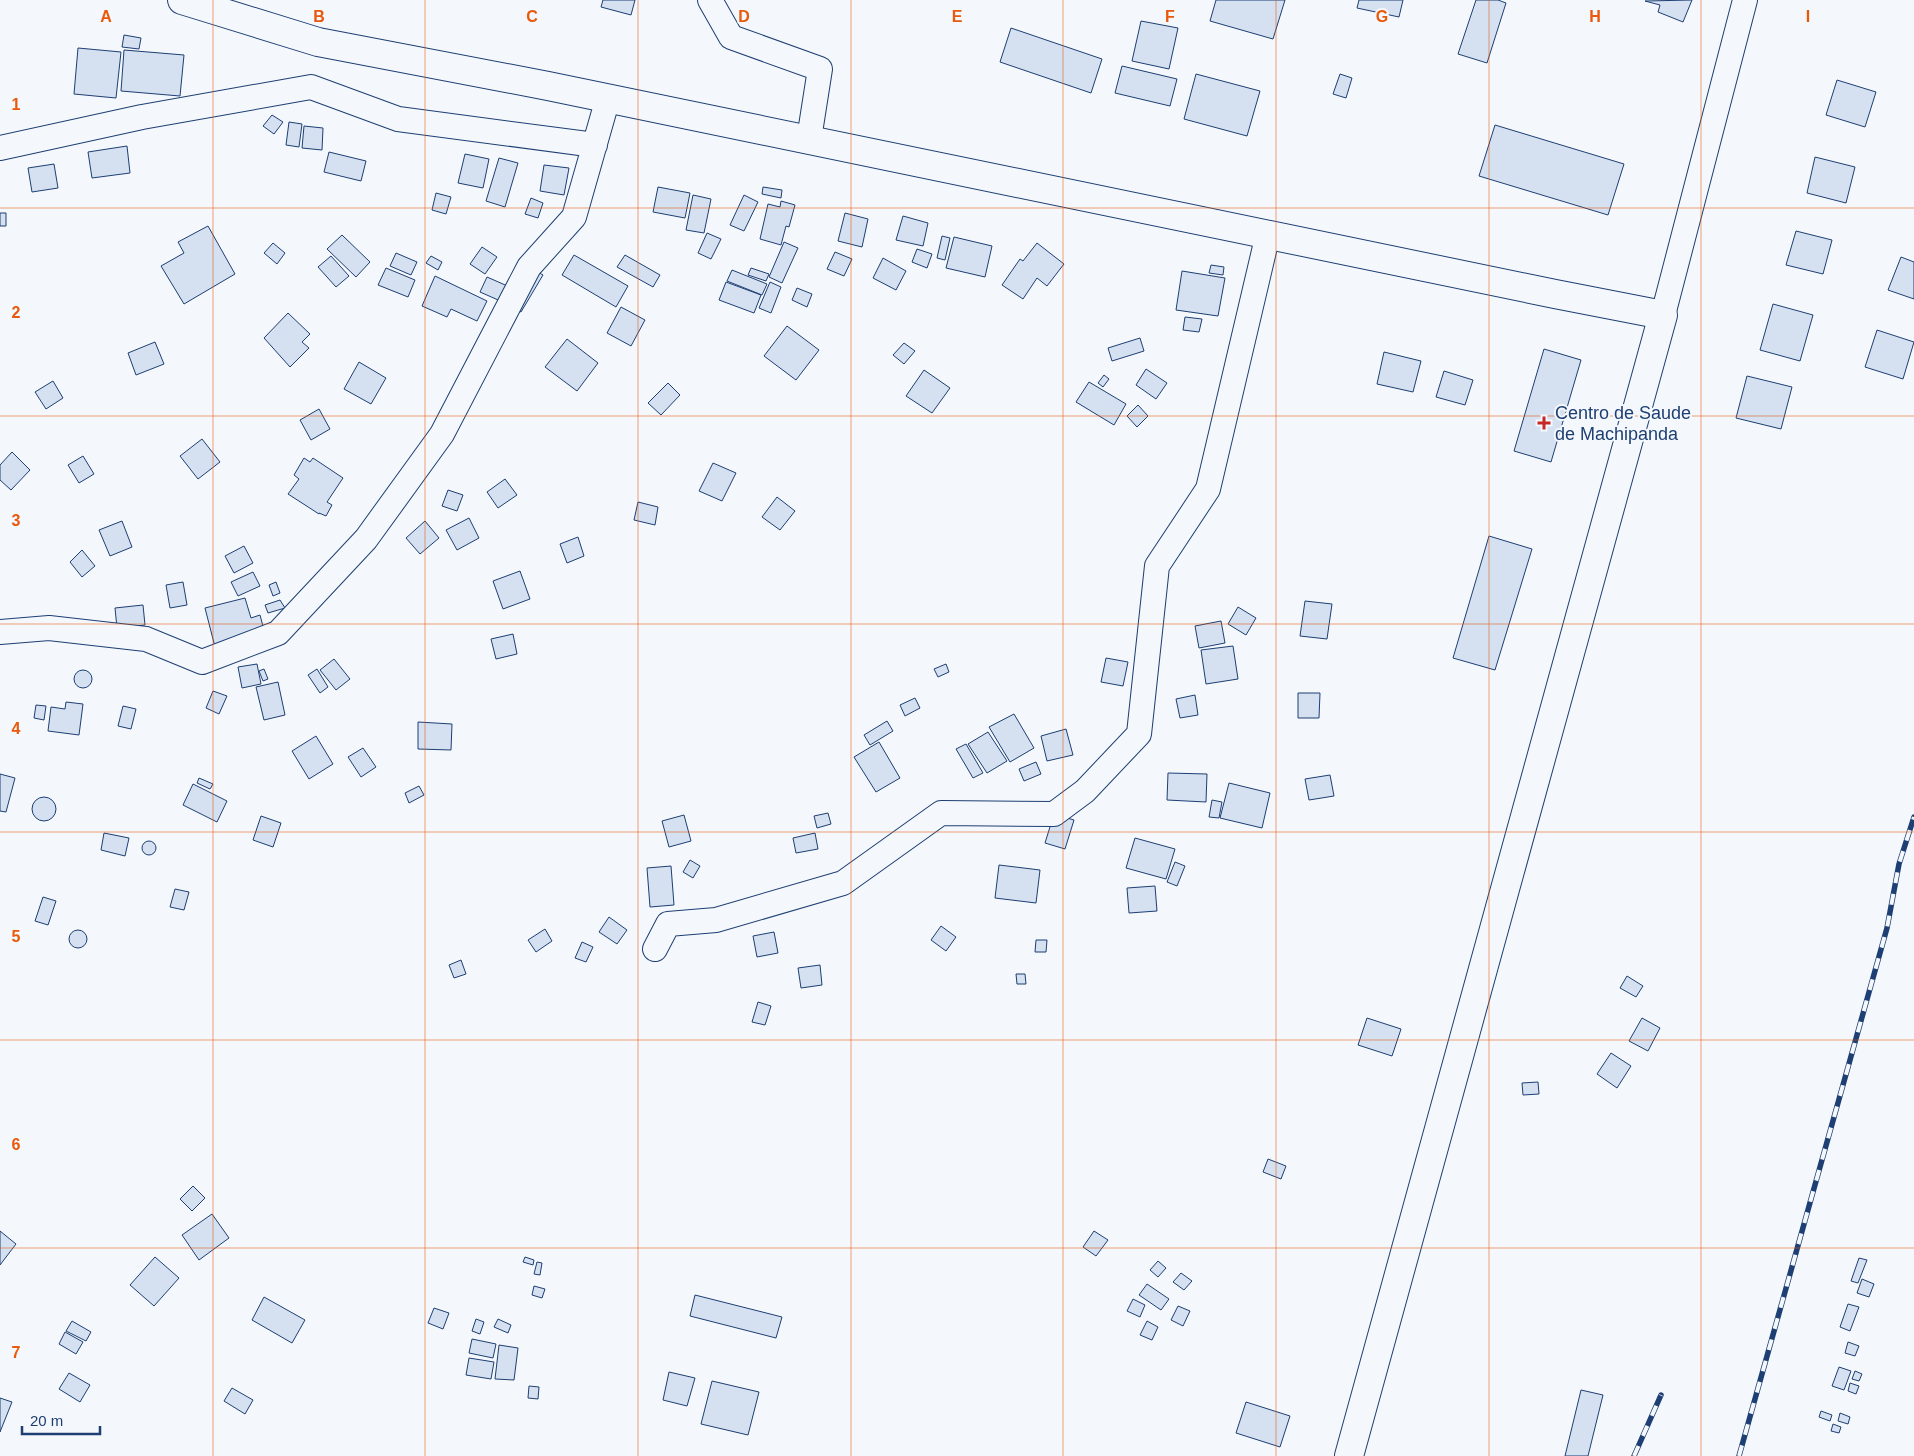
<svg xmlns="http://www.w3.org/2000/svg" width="1914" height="1456" viewBox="0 0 1914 1456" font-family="Helvetica,sans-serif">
	<rect width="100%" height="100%" fill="#f4f7fb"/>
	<path fill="#d5e0f0" stroke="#1d3f73" d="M 603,0 L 635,0 L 631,15 L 601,7 Z
		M 1216,0 L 1285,0 L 1273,39 L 1210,21 Z
		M 1359,0 L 1403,0 L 1399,17 L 1357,8 Z
		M 1476,0 L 1498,0 L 1506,3 L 1487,63 L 1458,54 Z
		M 1692,0 L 1683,22 L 1658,12 L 1660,5 L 1645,1 Z
		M 1141,21 L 1178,28 L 1169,69 L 1132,61 Z
		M 1011,28 L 1102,59 L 1091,93 L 1000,62 Z
		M 124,35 L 141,38 L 139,49 L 122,47 Z
		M 78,48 L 121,52 L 116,98 L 74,94 Z
		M 124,50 L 184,55 L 180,96 L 121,91 Z
		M 1122,66 L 1177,79 L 1170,106 L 1115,93 Z
		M 1196,74 L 1260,91 L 1247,136 L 1184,119 Z
		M 1340,74 L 1352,78 L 1346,98 L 1333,94 Z
		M 1837,80 L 1876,92 L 1865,127 L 1826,115 Z
		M 272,115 L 283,122 L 274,134 L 263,126 Z
		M 289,122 L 302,124 L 299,147 L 286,145 Z
		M 1495,125 L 1624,164 L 1608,215 L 1479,176 Z
		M 304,126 L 323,128 L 322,150 L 302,148 Z
		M 127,146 L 130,173 L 92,178 L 88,152 Z
		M 329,152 L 366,161 L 361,181 L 324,172 Z
		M 465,154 L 489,159 L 483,188 L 458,183 Z
		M 1815,157 L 1855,167 L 1846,203 L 1807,193 Z
		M 499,158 L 518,163 L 505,207 L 486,201 Z
		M 54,164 L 58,188 L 32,192 L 28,168 Z
		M 544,165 L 569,168 L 564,195 L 540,191 Z
		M 658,187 L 690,193 L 685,218 L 653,212 Z
		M 763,187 L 782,190 L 781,198 L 762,194 Z
		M 436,193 L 451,197 L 446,214 L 432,210 Z
		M 693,195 L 711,199 L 704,233 L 686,230 Z
		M 744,195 L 758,202 L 744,231 L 730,225 Z
		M 531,198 L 543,203 L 538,218 L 525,214 Z
		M 781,201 L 795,205 L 789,227 L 786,226 L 781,245 L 760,239 L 768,204 L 780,207 Z
		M 0,213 L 6,213 L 6,226 L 0,226 Z
		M 845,213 L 868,219 L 862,247 L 838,241 Z
		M 903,216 L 928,223 L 923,246 L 896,240 Z
		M 208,226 L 235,274 L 184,304 L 161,266 L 184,253 L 178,242 Z
		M 1796,231 L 1832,240 L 1823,274 L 1786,265 Z
		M 707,233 L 721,239 L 711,259 L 698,253 Z
		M 342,235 L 370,262 L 356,277 L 327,249 Z
		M 942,236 L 950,238 L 945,260 L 937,258 Z
		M 954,237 L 992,246 L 985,277 L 946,268 Z
		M 784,242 L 798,248 L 782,283 L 769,277 Z
		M 273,243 L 285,253 L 277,264 L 264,253 Z
		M 1037,243 L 1064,264 L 1047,286 L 1037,278 L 1023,299 L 1002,285 L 1020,259 L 1023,261 Z
		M 482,247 L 497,257 L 485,274 L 470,264 Z
		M 917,249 L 932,254 L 927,268 L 912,262 Z
		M 835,252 L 852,259 L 844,276 L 827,269 Z
		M 396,253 L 417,262 L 411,275 L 390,266 Z
		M 574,255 L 628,286 L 616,307 L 562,275 Z
		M 625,255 L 660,275 L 653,287 L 617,267 Z
		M 331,256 L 349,276 L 336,287 L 318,267 Z
		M 431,256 L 442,262 L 438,270 L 426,263 Z
		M 1901,257 L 1914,262 L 1914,299 L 1888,290 Z
		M 883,258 L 906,271 L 896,290 L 873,278 Z
		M 1211,265 L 1224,267 L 1223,275 L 1209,273 Z
		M 529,267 L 543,275 L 521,312 L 507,304 Z
		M 386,268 L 415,280 L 408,297 L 378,285 Z
		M 751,268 L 769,274 L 766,281 L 748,275 Z
		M 732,270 L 767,284 L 762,295 L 727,281 Z
		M 1182,271 L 1225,278 L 1218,316 L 1176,310 Z
		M 435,276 L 487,301 L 477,321 L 451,309 L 447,317 L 422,306 Z
		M 487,277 L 512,288 L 505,303 L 480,292 Z
		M 726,282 L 761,295 L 754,313 L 719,300 Z
		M 770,282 L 781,287 L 771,313 L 759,308 Z
		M 797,288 L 812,294 L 807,307 L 792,300 Z
		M 1773,304 L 1813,315 L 1800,361 L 1760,350 Z
		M 621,307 L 645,320 L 631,346 L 607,333 Z
		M 288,313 L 310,334 L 302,342 L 309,348 L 290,367 L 264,338 Z
		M 1185,317 L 1202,319 L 1199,332 L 1183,330 Z
		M 787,326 L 819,350 L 796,380 L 764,356 Z
		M 1877,330 L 1914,342 L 1903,379 L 1865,367 Z
		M 1140,338 L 1144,351 L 1112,361 L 1108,348 Z
		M 567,339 L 598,363 L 577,391 L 545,367 Z
		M 155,342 L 164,364 L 136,375 L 128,353 Z
		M 904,343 L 915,351 L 904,364 L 893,355 Z
		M 1544,349 L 1581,360 L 1551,462 L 1514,451 Z
		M 1384,352 L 1421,361 L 1413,392 L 1377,384 Z
		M 359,362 L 386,378 L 371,404 L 344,389 Z
		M 1146,369 L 1167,383 L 1156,399 L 1136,385 Z
		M 924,370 L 950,388 L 932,413 L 906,396 Z
		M 1444,371 L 1473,380 L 1465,405 L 1436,397 Z
		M 1104,375 L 1109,379 L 1103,387 L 1098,383 Z
		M 1747,376 L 1792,387 L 1781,429 L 1736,418 Z
		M 53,381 L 63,398 L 46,409 L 35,392 Z
		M 1089,382 L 1126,404 L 1114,425 L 1076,402 Z
		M 668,383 L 680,395 L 661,415 L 648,403 Z
		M 1138,405 L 1148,416 L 1137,427 L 1127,416 Z
		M 319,409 L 330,429 L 311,440 L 300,420 Z
		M 202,439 L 220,462 L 198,479 L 180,456 Z
		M 12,452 L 30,470 L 11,490 L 0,480 L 0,465 Z
		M 83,456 L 94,474 L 79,483 L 68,465 Z
		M 304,458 L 310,462 L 313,458 L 343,478 L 327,502 L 332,505 L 326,516 L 319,513 L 319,514 L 288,494 L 299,479 L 294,475 Z
		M 713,463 L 736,473 L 722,501 L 699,491 Z
		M 505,479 L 517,495 L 498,508 L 487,492 Z
		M 448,490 L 463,495 L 457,511 L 442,506 Z
		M 777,497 L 795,511 L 780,530 L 762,517 Z
		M 638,502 L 658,507 L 655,525 L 634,520 Z
		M 469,518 L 479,538 L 457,550 L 446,530 Z
		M 122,521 L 132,547 L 110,556 L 99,530 Z
		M 425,521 L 439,538 L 420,554 L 406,538 Z
		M 1489,536 L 1532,549 L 1495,670 L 1453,658 Z
		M 578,537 L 584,556 L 567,563 L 560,544 Z
		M 244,546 L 253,563 L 234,573 L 225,556 Z
		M 82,550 L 95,566 L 82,577 L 70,562 Z
		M 520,571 L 530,599 L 503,609 L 493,581 Z
		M 253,572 L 260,586 L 238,596 L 231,582 Z
		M 183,582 L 187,605 L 170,608 L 166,585 Z
		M 276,582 L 280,593 L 273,596 L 269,585 Z
		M 245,598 L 251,618 L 260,615 L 264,630 L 216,651 L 205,608 Z
		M 280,600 L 285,608 L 268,613 L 265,605 Z
		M 1305,601 L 1332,604 L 1327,639 L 1300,636 Z
		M 143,605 L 145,625 L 117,628 L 115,608 Z
		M 1238,607 L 1256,618 L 1246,635 L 1228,624 Z
		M 1221,621 L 1225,643 L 1199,648 L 1195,626 Z
		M 513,634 L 517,654 L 496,659 L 491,639 Z
		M 1233,646 L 1238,679 L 1206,684 L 1201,650 Z
		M 1106,658 L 1128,662 L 1123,686 L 1101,682 Z
		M 334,659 L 350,679 L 336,690 L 320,670 Z
		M 257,664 L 261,684 L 242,688 L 238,667 Z
		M 946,664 L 949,672 L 938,677 L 934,669 Z
		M 264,669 L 268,679 L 263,681 L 259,671 Z
		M 317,669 L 328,687 L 320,693 L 308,675 Z
		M74 679a9 9 0 1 1 18 0a9 9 0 1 1-18 0Z
		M 278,682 L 285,715 L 264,720 L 256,687 Z
		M 213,691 L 227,696 L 219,714 L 206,708 Z
		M 1298,693 L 1320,693 L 1319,718 L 1298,718 Z
		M 1195,695 L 1198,715 L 1180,718 L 1176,699 Z
		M 915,698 L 920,708 L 905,716 L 900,705 Z
		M 66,702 L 83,704 L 79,735 L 48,731 L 51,707 L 65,709 Z
		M 36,705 L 46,706 L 44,720 L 34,718 Z
		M 123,706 L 136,709 L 131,729 L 118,726 Z
		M 1014,714 L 1034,748 L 1010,762 L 989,727 Z
		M 887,721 L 893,731 L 870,745 L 864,735 Z
		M 418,722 L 452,724 L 451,750 L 418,749 Z
		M 1066,729 L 1073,755 L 1047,761 L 1041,736 Z
		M 988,732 L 1007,761 L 987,773 L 968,744 Z
		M 316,736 L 333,764 L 309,779 L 292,751 Z
		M 879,742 L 900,778 L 876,792 L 854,757 Z
		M 966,744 L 983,773 L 973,778 L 956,749 Z
		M 363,748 L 376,767 L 361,777 L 348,757 Z
		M 1036,762 L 1041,774 L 1024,781 L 1019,769 Z
		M 1168,773 L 1207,774 L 1206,802 L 1167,800 Z
		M 0,774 L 15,778 L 6,812 L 0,811 Z
		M 1330,775 L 1334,796 L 1309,800 L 1305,779 Z
		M 199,778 L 213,784 L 210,789 L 197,783 Z
		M 1229,783 L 1270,793 L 1262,828 L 1220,818 Z
		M 193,784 L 227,801 L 217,822 L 183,805 Z
		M 419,786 L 424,795 L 409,803 L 405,793 Z
		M32 809a12 12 0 1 1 24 0a12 12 0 1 1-24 0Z
		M 1212,800 L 1222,802 L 1219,818 L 1209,817 Z
		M 828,813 L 831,824 L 817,828 L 814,816 Z
		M 1054,814 L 1074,820 L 1065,849 L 1045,843 Z
		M 684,815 L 691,841 L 669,847 L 662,821 Z
		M 261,816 L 281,823 L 273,847 L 253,840 Z
		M 104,833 L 129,838 L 125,856 L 101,850 Z
		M 815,833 L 818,849 L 796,853 L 793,838 Z
		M 1135,838 L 1175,849 L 1166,879 L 1126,868 Z
		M142 848a7 7 0 1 1 14 0a7 7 0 1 1-14 0Z
		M 690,860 L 700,866 L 693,878 L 683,872 Z
		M 1175,862 L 1185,866 L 1177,886 L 1167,882 Z
		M 999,865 L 1040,870 L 1036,903 L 995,898 Z
		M 671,866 L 674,905 L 650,907 L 647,868 Z
		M 1155,886 L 1157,911 L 1129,913 L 1127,888 Z
		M 175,889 L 189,892 L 184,910 L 170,907 Z
		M 43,897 L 56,901 L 48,925 L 35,921 Z
		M 609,917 L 627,930 L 617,944 L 599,932 Z
		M 941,926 L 956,937 L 946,951 L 931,940 Z
		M 545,929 L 552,941 L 536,952 L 528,940 Z
		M69 939a9 9 0 1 1 18 0a9 9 0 1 1-18 0Z
		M 774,932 L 778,953 L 757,957 L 753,936 Z
		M 1036,940 L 1047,940 L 1046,952 L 1035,952 Z
		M 582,942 L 593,947 L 586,962 L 575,958 Z
		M 461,960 L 466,974 L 454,978 L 449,965 Z
		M 820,965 L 822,985 L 801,988 L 798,968 Z
		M 1016,974 L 1025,974 L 1026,984 L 1017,984 Z
		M 1627,976 L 1643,986 L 1636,997 L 1620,988 Z
		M 758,1002 L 771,1006 L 765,1025 L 752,1022 Z
		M 1367,1018 L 1401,1029 L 1392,1056 L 1358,1045 Z
		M 1642,1018 L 1660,1028 L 1648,1051 L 1629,1041 Z
		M 1611,1053 L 1631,1066 L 1617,1088 L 1597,1074 Z
		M 1538,1082 L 1539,1094 L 1523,1095 L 1522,1083 Z
		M 1268,1159 L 1286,1166 L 1281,1179 L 1263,1172 Z
		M 193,1186 L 205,1198 L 192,1211 L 180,1199 Z
		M 212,1214 L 229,1238 L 199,1260 L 182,1235 Z
		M 0,1231 L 16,1244 L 0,1265 Z
		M 1094,1231 L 1108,1240 L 1096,1256 L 1083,1247 Z
		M 155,1257 L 179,1278 L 154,1306 L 130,1285 Z
		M 525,1257 L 534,1260 L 533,1265 L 523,1262 Z
		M 1859,1258 L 1867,1260 L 1858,1283 L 1851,1281 Z
		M 1158,1261 L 1166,1268 L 1158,1277 L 1150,1270 Z
		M 537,1262 L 542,1263 L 540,1275 L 534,1274 Z
		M 1181,1273 L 1192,1281 L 1184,1290 L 1173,1282 Z
		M 1862,1279 L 1874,1284 L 1869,1297 L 1857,1293 Z
		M 1147,1284 L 1169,1299 L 1161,1310 L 1139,1295 Z
		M 534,1286 L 545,1289 L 542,1298 L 532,1295 Z
		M 695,1295 L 782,1317 L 776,1338 L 690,1316 Z
		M 264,1297 L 305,1320 L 292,1343 L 252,1320 Z
		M 1133,1299 L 1145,1305 L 1140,1317 L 1127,1311 Z
		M 1848,1304 L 1859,1307 L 1850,1331 L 1840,1327 Z
		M 1178,1306 L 1190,1311 L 1183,1326 L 1171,1320 Z
		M 434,1308 L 449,1313 L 443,1329 L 428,1323 Z
		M 476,1319 L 484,1322 L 480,1334 L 472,1331 Z
		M 498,1319 L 511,1325 L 508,1333 L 494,1327 Z
		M 72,1321 L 91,1332 L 86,1341 L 66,1331 Z
		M 1147,1321 L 1158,1327 L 1152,1340 L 1140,1335 Z
		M 65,1332 L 83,1342 L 76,1354 L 59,1344 Z
		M 472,1339 L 496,1344 L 493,1358 L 469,1353 Z
		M 1848,1342 L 1859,1346 L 1855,1356 L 1845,1353 Z
		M 499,1345 L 518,1348 L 514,1380 L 495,1379 Z
		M 469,1358 L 494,1362 L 491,1379 L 466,1375 Z
		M 1839,1367 L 1851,1371 L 1844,1390 L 1832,1386 Z
		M 1855,1371 L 1862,1374 L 1859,1381 L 1852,1379 Z
		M 669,1372 L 695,1378 L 687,1406 L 663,1400 Z
		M 69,1373 L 90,1385 L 80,1402 L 59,1389 Z
		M 712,1381 L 759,1392 L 748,1435 L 701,1424 Z
		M 1850,1383 L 1859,1386 L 1856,1394 L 1848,1391 Z
		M 529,1386 L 539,1387 L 538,1399 L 528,1398 Z
		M 232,1388 L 253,1400 L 245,1414 L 224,1401 Z
		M 1581,1390 L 1603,1395 L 1588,1456 L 1565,1456 Z
		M 0,1398 L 12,1402 L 0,1432 Z
		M 1246,1402 L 1290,1416 L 1280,1447 L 1236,1433 Z
		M 1821,1411 L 1832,1415 L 1830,1421 L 1819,1417 Z
		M 1840,1413 L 1850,1417 L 1848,1424 L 1838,1421 Z
		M 1833,1424 L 1841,1427 L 1839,1433 L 1831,1431 Z"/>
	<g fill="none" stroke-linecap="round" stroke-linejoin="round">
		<g stroke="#1d3f73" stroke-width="26">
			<path id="minor" d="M 710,0 L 731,37 L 820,69 L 809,139
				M 0,148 L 142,117 L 311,87 L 398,119 L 595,145
				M 1663,315 L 1745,0
				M 0,632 L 49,628 L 146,639 L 202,662 L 278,633 L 366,539 L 442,434 L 529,267 L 574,217 L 608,98
				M 655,949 L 668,924 L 716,920 L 843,883 L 941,813 L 1054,814 L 1085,791 L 1139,734 L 1157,566 L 1208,489 L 1268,234"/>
		</g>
		<g stroke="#1d3f73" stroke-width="30">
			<path id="tertiary" d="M 182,0 L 318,42 L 548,86 L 1555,294 L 1663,315 L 1349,1456"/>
		</g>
		<use href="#minor" stroke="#f4f7fb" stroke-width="24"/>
		<use href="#tertiary" stroke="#f4f7fb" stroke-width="28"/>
		<g stroke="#1d3f73" stroke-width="5.5">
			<path id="rail" d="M 1634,1456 L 1661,1395
				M 1739,1456 L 1887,928 L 1899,864 L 1914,817"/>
		</g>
		<use href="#rail" stroke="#f4f7fb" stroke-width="4" stroke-dasharray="11" stroke-linecap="butt"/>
	</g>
	<path fill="none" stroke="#e8590c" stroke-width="1" stroke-opacity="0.55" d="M 213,0 L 213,1456M 425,0 L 425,1456M 638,0 L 638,1456M 851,0 L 851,1456M 1063,0 L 1063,1456M 1276,0 L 1276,1456M 1489,0 L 1489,1456M 1701,0 L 1701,1456M 0,208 L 1914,208M 0,416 L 1914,416M 0,624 L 1914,624M 0,832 L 1914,832M 0,1040 L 1914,1040M 0,1248 L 1914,1248"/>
	<path fill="#c62828" stroke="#f4f7fb" stroke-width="2" d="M1541.5 415.5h5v5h5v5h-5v5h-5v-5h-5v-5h5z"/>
	<g text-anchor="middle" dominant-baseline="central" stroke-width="4" stroke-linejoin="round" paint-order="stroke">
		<g font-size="18" fill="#1d3f73" stroke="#f4f7fb" text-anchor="start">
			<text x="1555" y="413">Centro de Saude<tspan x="1555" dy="21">de Machipanda</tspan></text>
		</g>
	</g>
	<g font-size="16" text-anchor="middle" font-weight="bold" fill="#e8590c" stroke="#f4f7fb" stroke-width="4" stroke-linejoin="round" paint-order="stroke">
		<text x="106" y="22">A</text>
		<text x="319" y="22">B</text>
		<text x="532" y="22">C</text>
		<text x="744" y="22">D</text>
		<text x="957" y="22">E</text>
		<text x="1170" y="22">F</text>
		<text x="1382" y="22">G</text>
		<text x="1595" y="22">H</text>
		<text x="1808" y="22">I</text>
		<text x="16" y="110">1</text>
		<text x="16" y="318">2</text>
		<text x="16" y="526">3</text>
		<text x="16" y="734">4</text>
		<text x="16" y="942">5</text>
		<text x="16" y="1150">6</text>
		<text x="16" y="1358">7</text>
	</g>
	<path d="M22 1426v8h78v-8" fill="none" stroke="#1d3f73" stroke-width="2.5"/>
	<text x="30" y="1426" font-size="15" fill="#1d3f73" stroke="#f4f7fb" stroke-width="4" paint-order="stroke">20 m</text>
</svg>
